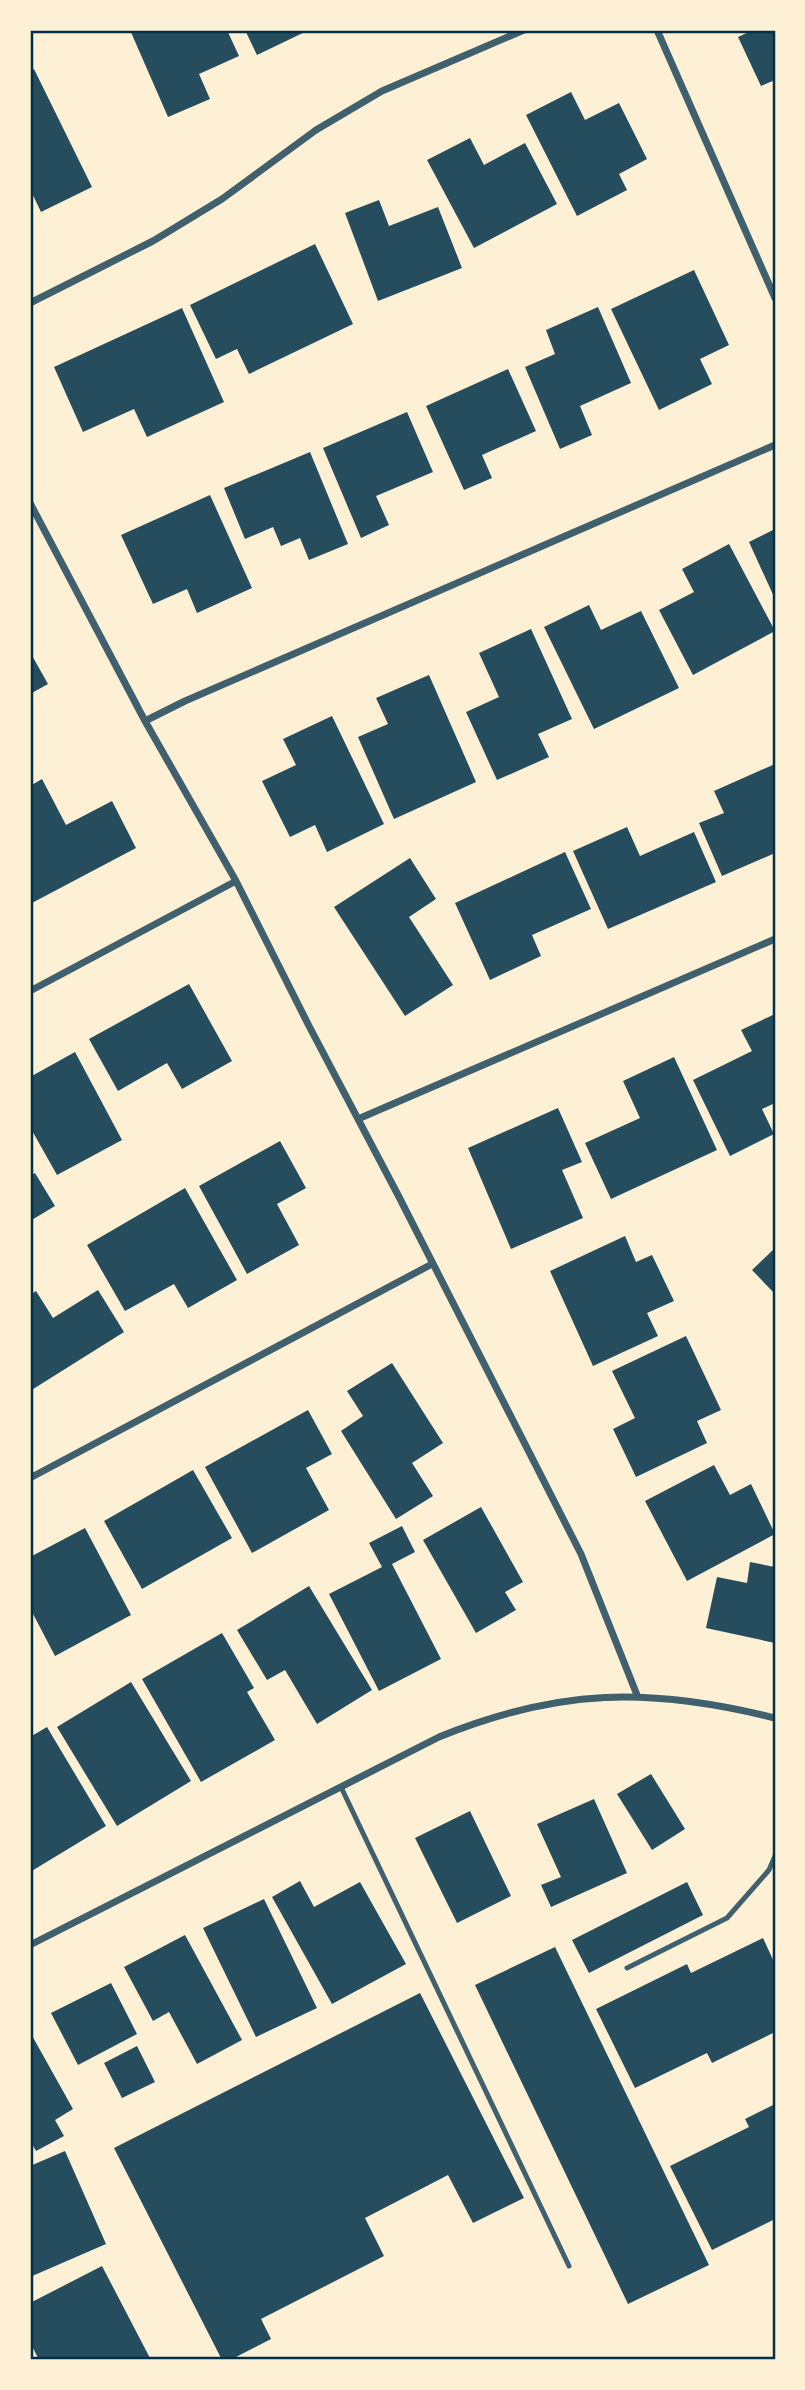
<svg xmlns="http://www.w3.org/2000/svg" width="805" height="2390" viewBox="0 0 805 2390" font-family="'Nunito Sans',sans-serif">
	<rect width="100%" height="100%" fill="#fdf0d5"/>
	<path fill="#264d5e" d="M 130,30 L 227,30 L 239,56 L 199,74 L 210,99 L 168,117 Z
		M 245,30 L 309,30 L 257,55 Z
		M 753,30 L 775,30 L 775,80 L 761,86 L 738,37 Z
		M 34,69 L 92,187 L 41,212 L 30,189 L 30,72 Z
		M 571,92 L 585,120 L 619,103 L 647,159 L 619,174 L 627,190 L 577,216 L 526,115 Z
		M 470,138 L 484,165 L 525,143 L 557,204 L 474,248 L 427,160 Z
		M 379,200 L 389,226 L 438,207 L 462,268 L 378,301 L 345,213 Z
		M 315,244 L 353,324 L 249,374 L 237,349 L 216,359 L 190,305 Z
		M 694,270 L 729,345 L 700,359 L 712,384 L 659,410 L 611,309 Z
		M 598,307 L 631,383 L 580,406 L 592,435 L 560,449 L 525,367 L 555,354 L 546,330 Z
		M 182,308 L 224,402 L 147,437 L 134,409 L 83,432 L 54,367 Z
		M 508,369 L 536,431 L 482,455 L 492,478 L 464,490 L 426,406 Z
		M 407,412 L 433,472 L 376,496 L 389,525 L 361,538 L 323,448 Z
		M 310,452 L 348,544 L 309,560 L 300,538 L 281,546 L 273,527 L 245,539 L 224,488 Z
		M 210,495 L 252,588 L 197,613 L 187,589 L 153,604 L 121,535 Z
		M 775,529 L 775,599 L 749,542 Z
		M 729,544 L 775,631 L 693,675 L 659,610 L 694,592 L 682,569 Z
		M 589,605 L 601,630 L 641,611 L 679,688 L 594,729 L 544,627 Z
		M 531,629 L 572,719 L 538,734 L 549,757 L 497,780 L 466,712 L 499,697 L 479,653 Z
		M 30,652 L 48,684 L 30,694 Z
		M 429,675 L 476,782 L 394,819 L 358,737 L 388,724 L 376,698 Z
		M 332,716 L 384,824 L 327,852 L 315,825 L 290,837 L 262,781 L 296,765 L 283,739 Z
		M 775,764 L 775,853 L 722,876 L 699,823 L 724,813 L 714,791 Z
		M 42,779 L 66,825 L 112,801 L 136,848 L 30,904 L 30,786 Z
		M 627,827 L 640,856 L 694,832 L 716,882 L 608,929 L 573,851 Z
		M 565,852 L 591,909 L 532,935 L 541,956 L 490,980 L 455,903 Z
		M 410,858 L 436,899 L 409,917 L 453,985 L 405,1016 L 334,907 Z
		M 189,984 L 232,1061 L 182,1089 L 167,1063 L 118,1091 L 89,1039 Z
		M 775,1014 L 775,1103 L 762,1109 L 774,1134 L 730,1156 L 693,1080 L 752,1051 L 741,1030 Z
		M 75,1052 L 122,1140 L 57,1175 L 30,1127 L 30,1077 Z
		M 674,1057 L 717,1150 L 611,1199 L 585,1143 L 640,1118 L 623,1081 Z
		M 558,1108 L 582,1162 L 562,1170 L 583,1218 L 511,1249 L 468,1148 Z
		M 280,1141 L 306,1188 L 277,1204 L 299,1245 L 247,1274 L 199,1186 Z
		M 35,1173 L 55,1206 L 30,1221 L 30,1176 Z
		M 185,1188 L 237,1280 L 188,1308 L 174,1284 L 125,1311 L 87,1245 Z
		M 625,1236 L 636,1262 L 652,1255 L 674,1301 L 647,1313 L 658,1336 L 593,1366 L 550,1271 Z
		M 775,1248 L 775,1294 L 752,1270 Z
		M 98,1290 L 124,1332 L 30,1391 L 30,1295 L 36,1291 L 53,1318 Z
		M 686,1336 L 721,1410 L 697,1421 L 707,1443 L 636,1477 L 613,1429 L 635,1418 L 612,1371 Z
		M 392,1363 L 443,1443 L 412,1463 L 433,1496 L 396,1519 L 341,1431 L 363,1416 L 347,1391 Z
		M 308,1410 L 332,1454 L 306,1468 L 329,1510 L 252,1553 L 205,1467 Z
		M 714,1465 L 730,1495 L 751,1484 L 775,1534 L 687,1581 L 645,1501 Z
		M 193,1470 L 232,1538 L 142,1589 L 104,1521 Z
		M 481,1507 L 523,1582 L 505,1592 L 516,1610 L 476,1633 L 423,1540 Z
		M 402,1526 L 415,1552 L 392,1564 L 441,1659 L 379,1691 L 329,1594 L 382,1567 L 369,1543 Z
		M 85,1528 L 131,1615 L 55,1656 L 32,1612 L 30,1614 L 30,1557 Z
		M 750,1562 L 775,1567 L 775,1643 L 706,1628 L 717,1577 L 747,1583 Z
		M 309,1586 L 372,1690 L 317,1724 L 285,1670 L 267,1680 L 237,1630 Z
		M 222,1633 L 254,1688 L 247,1692 L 275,1740 L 201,1782 L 142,1679 Z
		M 131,1682 L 191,1781 L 117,1826 L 57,1727 Z
		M 47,1727 L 106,1826 L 30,1872 L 30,1737 Z
		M 651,1774 L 685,1829 L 652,1850 L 617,1794 Z
		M 594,1799 L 627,1873 L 551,1907 L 541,1885 L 561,1877 L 537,1824 Z
		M 470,1811 L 511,1896 L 457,1923 L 415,1838 Z
		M 300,1881 L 314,1907 L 360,1882 L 406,1964 L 332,2004 L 272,1897 Z
		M 687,1882 L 703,1915 L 589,1973 L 572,1940 Z
		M 264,1899 L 317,2008 L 256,2037 L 203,1928 Z
		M 185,1935 L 242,2040 L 197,2064 L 169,2012 L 153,2021 L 124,1967 Z
		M 763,1938 L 775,1964 L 775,2032 L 712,2063 L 707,2053 L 635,2088 L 596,2009 L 687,1964 L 691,1973 Z
		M 555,1947 L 709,2265 L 628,2304 L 475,1985 Z
		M 111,1983 L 137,2034 L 78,2065 L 51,2013 Z
		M 420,1993 L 524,2198 L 473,2223 L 448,2175 L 365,2218 L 384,2256 L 261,2319 L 271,2339 L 230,2360 L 222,2360 L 114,2148 Z
		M 30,2032 L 73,2109 L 55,2120 L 64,2136 L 36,2151 L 30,2140 Z
		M 137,2046 L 155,2082 L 122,2098 L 104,2063 Z
		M 775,2104 L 775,2219 L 712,2250 L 670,2166 L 749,2127 L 745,2119 Z
		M 65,2151 L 106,2244 L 30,2277 L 30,2166 Z
		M 102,2266 L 151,2360 L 39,2360 L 30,2342 L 30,2303 Z"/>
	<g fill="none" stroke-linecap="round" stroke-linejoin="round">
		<path stroke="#3f606c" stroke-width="5" d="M 341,1787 L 569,2266
			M 627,1968 L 727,1918 L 769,1870 L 775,1856"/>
		<path stroke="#3f606c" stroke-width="7" d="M 657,30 L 775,298
			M 30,303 L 153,241 L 222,199 L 316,130 L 382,91 L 524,30
			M 30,503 L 145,721 L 236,881 L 309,1026 L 398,1195 L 581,1554 L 637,1695
			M 145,721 L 185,701 L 775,445
			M 30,991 L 236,881
			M 358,1119 L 775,939
			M 30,1478 L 432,1264
			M 30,1945 L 439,1737 C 559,1688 650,1687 775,1718"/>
	</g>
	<rect width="805" height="2390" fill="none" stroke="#fdf0d5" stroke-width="63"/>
	<rect x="32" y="32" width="742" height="2326" fill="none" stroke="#003049" stroke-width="2.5"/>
</svg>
